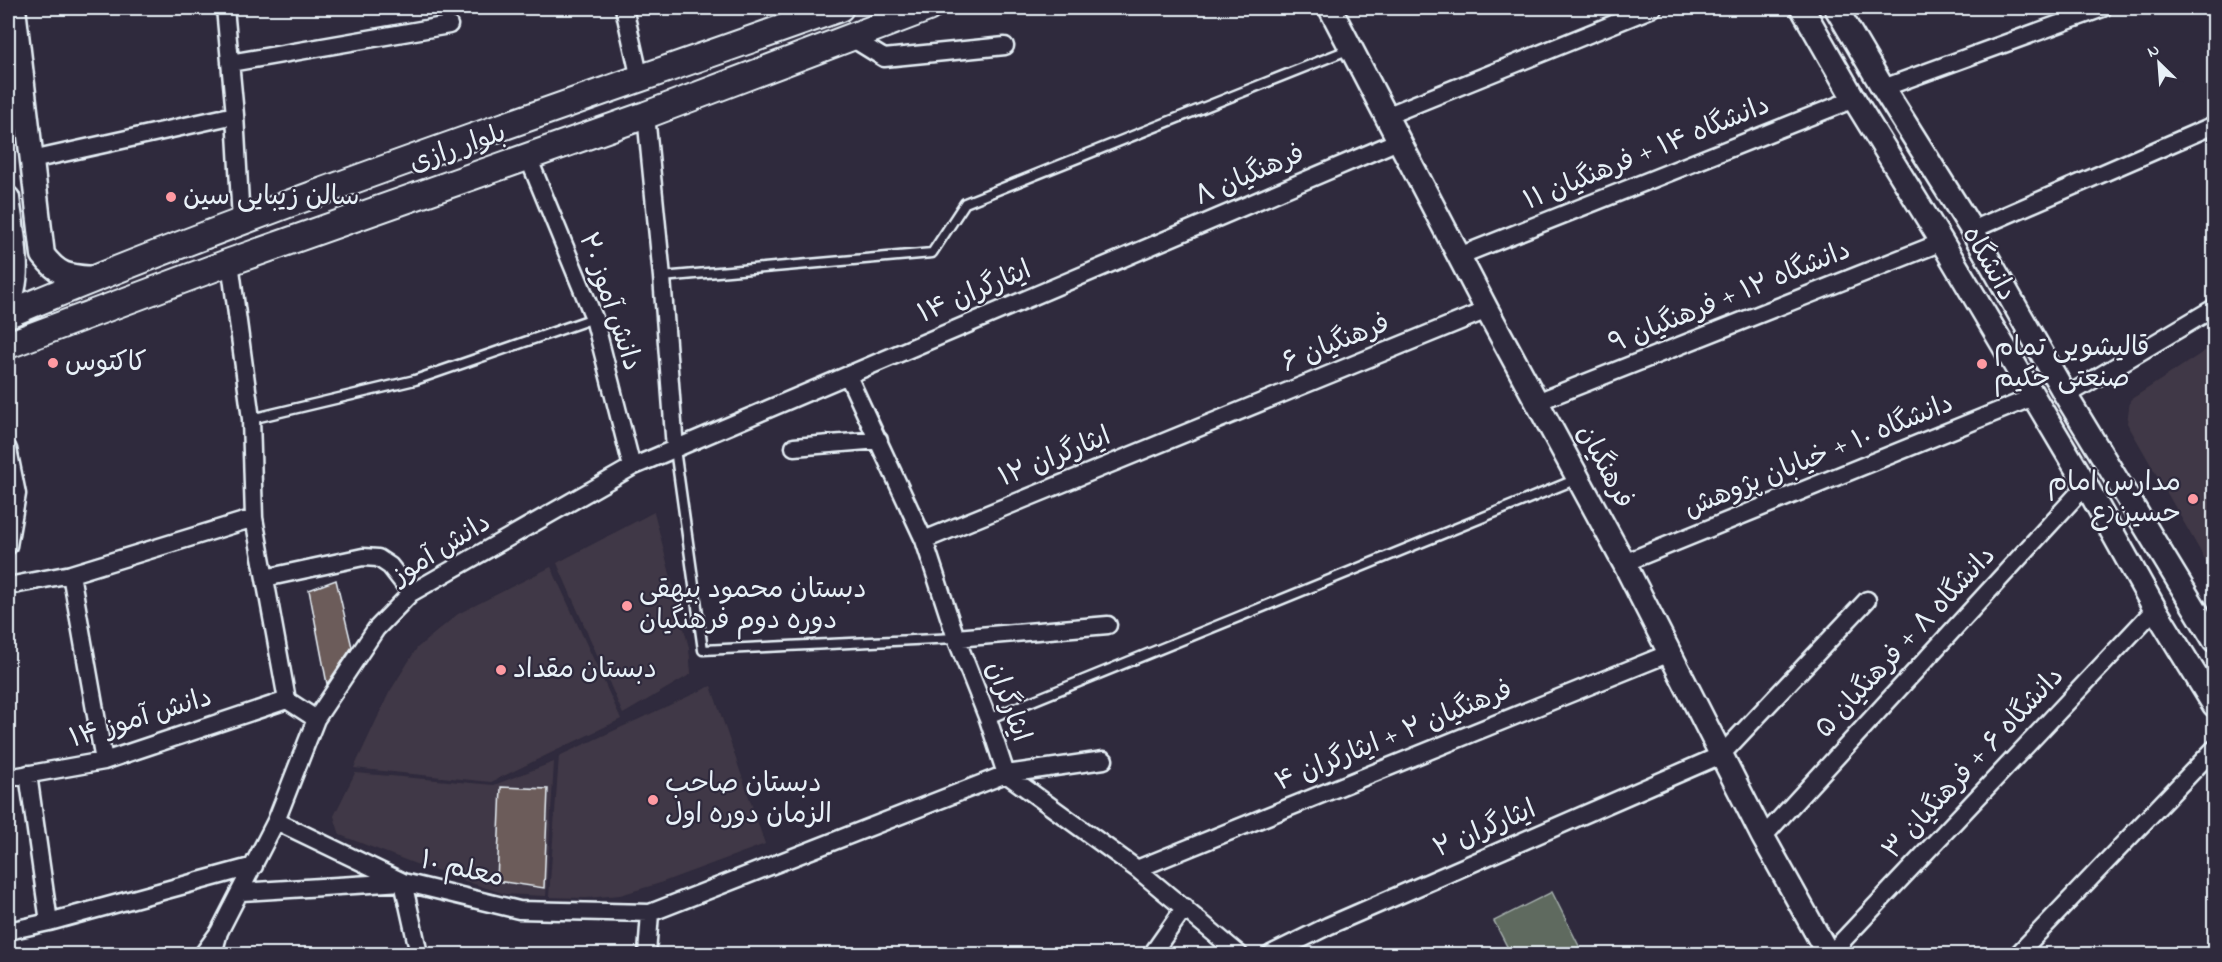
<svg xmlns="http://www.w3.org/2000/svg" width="2222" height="962" viewBox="0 0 2222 962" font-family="'Indie Flower','Playpen Sans Arabic',sans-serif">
	<rect width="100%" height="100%" fill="#2f2a3d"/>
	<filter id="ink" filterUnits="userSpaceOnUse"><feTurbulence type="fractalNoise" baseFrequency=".0167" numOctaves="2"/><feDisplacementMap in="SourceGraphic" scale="12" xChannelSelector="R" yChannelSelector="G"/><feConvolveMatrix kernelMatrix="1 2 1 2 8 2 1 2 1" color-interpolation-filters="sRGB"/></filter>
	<g filter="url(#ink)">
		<path fill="#413946" d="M 2214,345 L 2214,575 L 2127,423 L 2130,400 Z
			M 654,512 L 689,648 L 691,674 L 623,714 L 557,563 Z
			M 551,567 L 621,719 L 491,782 L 354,768 L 389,693 L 417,648 L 458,614 Z
			M 711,686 L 765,844 L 657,884 L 620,895 L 586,898 L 549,897 L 559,756 Z
			M 554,762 L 546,896 L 505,894 L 462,880 L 450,873 L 429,869 L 340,835 L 334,816 L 355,773 L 494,785 Z"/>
		<path fill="#5f6a5f" stroke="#a4aeac" stroke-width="1.5" d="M 1552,892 L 1583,954 L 1511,954 L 1494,921 Z"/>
		<path fill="#6c5b5a" stroke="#e8f1f8" stroke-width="1.5" d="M 336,580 L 352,647 L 327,684 L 309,590 Z
			M 501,787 L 548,789 L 544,888 L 497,881 Z"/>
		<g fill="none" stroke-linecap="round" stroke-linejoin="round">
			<g stroke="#e8f1f8" stroke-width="13">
				<path id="lane" d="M 662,277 L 932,253 L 965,203 L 1350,49
					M 251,419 L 415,380 L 594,318
					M 675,449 L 703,650 L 956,638
					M 988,719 L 1577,479"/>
			</g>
			<g stroke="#e8f1f8" stroke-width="21">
				<path id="street" d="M 225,8 L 235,115 L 241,221
					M 624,8 L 640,79
					M 850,37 L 884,58 L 1005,46
					M 230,63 L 449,25
					M 1883,88 L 2103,8
					M 646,115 L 662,277 L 675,449
					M 1386,116 L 1653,8
					M 528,157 L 594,318 L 632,467
					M 32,160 L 235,115
					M 1972,230 L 2214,125
					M 1459,256 L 1854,99
					M 230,262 L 251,419 L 254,518 L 287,700 L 316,719
					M 848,376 L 924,540 L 956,638 L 988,719 L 1006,774 L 1137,869 L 1239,954
					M 2066,396 L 2214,308
					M 1537,402 L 1942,242
					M 794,447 L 879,440
					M 8,449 L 17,494 L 8,546
					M 924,540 L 1487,310
					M 1624,563 L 2033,397
					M 71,574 L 104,761
					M 265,578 L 363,557 L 378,558 L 390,566 L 411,593
					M 8,586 L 71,574 L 254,518
					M 956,638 L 1108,625
					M 28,774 L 49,922
					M 8,778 L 104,761 L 287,700
					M 276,821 L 403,882 L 519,910 L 650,913 L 1006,774 L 1104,760
					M 1763,837 L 2086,485
					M 1137,869 L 1670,653
					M 241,892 L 403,882 L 419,954
					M 8,931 L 49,922 L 254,866
					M 219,932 L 276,821 L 316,719 L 376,629 L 411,593 L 632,467 L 1398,141
					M 203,954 L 219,932 L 213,954
					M 647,954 L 650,913
					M 1152,954 L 1185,907
					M 1271,954 L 1328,926 L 1721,755 L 1867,600
					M 1830,954 L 2155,609
					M 2018,954 L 2214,749"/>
			</g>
			<g stroke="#e8f1f8" stroke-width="27">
				<path id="secondary" d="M 14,8 L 43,255 C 59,276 68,276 93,278
					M 1330,8 L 1487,310 L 1624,563 L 1763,837 L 1828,954
					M 1802,8 L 1854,99 L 1942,242 L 2086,485 L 2155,609 L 2214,705
					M 1836,8 L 1883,88 L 1972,230 L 2066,396 L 2214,640
					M 8,198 C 11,225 24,279 8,302"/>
			</g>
			<g stroke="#e8f1f8" stroke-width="30">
				<path id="primary" d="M 8,314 C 280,200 562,107 840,8
					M 8,345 L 230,262 L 646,115 L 928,8"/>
			</g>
			<use href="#lane" stroke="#2f2a3d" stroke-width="8"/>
			<use href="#street" stroke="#2f2a3d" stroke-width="16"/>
			<use href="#secondary" stroke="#2f2a3d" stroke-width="22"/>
			<use href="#primary" stroke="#2f2a3d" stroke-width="26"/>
		</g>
	</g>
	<g fill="#ff9aa2" stroke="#2f2a3d" stroke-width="2">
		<circle cx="171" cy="197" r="6"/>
		<circle cx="53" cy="363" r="6"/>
		<circle cx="1982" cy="364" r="6"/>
		<circle cx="2193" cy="499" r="6"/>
		<circle cx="627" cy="606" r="6"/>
		<circle cx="501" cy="670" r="6"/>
		<circle cx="653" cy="800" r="6"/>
	</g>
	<g text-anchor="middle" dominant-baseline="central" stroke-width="4.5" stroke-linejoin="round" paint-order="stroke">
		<g font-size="27" fill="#e8f1f8" stroke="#2f2a3d">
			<text transform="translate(458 149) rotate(-19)">بلوار رازی</text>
			<text transform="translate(1647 154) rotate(-22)">دانشگاه ۱۴ + فرهنگیان ۱۱</text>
			<text transform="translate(1250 176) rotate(-23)">فرهنگیان ۸</text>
			<text transform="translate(1988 264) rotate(60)">دانشگاه</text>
			<text transform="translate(975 293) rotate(-23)">ایثارگران ۱۴</text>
			<text transform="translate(1730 298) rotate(-22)">دانشگاه ۱۲ + فرهنگیان ۹</text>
			<text transform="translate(609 302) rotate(71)">دانش آموز ۲۰</text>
			<text transform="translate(1336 344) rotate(-22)">فرهنگیان ۶</text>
			<text transform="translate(1819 457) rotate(-22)">دانشگاه ۱۰ + خیابان پژوهش</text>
			<text transform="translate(1055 458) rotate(-22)">ایثارگران ۱۲</text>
			<text transform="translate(1604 467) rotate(62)">فرهنگیان</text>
			<text transform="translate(442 550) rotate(-32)">دانش آموز</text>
			<text transform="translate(1906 643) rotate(-47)">دانشگاه ۸ + فرهنگیان ۵</text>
			<text transform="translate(1007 702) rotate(70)">ایثارگران</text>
			<text transform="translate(141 719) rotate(-17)">دانش آموز ۱۴</text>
			<text transform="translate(1394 737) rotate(-22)">فرهنگیان ۲ + ایثارگران ۴</text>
			<text transform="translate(1974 764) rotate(-47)">دانشگاه ۶ + فرهنگیان ۳</text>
			<text transform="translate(1485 830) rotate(-23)">ایثارگران ۲</text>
			<text transform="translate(462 870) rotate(13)">معلم ۱۰</text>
		</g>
		<g font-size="27" fill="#e8f1f8" stroke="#2f2a3d" text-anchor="start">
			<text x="183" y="197">سالن زیبایی سین</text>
			<text x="1994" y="348">قالیشویی تمام<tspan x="1994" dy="31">صنعتی حکیم</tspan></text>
			<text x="65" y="363">کاکتوس</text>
			<text x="2181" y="483" text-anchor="end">مدارس امام<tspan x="2181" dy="31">حسین(ع</tspan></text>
			<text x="639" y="590">دبستان محمود بیهقی<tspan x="639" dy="31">دوره دوم فرهنگیان</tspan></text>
			<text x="513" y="670">دبستان مقداد</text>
			<text x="665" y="784">دبستان صاحب<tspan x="665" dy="31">الزمان دوره اول</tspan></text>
		</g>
	</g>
	<rect width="2222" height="962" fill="none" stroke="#2f2a3d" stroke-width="30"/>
	<rect x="15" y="15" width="2192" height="932" fill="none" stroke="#e8f1f8" stroke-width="2" filter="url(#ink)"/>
	<g transform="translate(2159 63) rotate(335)" stroke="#2f2a3d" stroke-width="4.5" paint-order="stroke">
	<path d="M0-4.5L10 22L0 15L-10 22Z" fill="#e8f1f8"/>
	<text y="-9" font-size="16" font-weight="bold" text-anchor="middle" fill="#e8f1f8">N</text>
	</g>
</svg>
